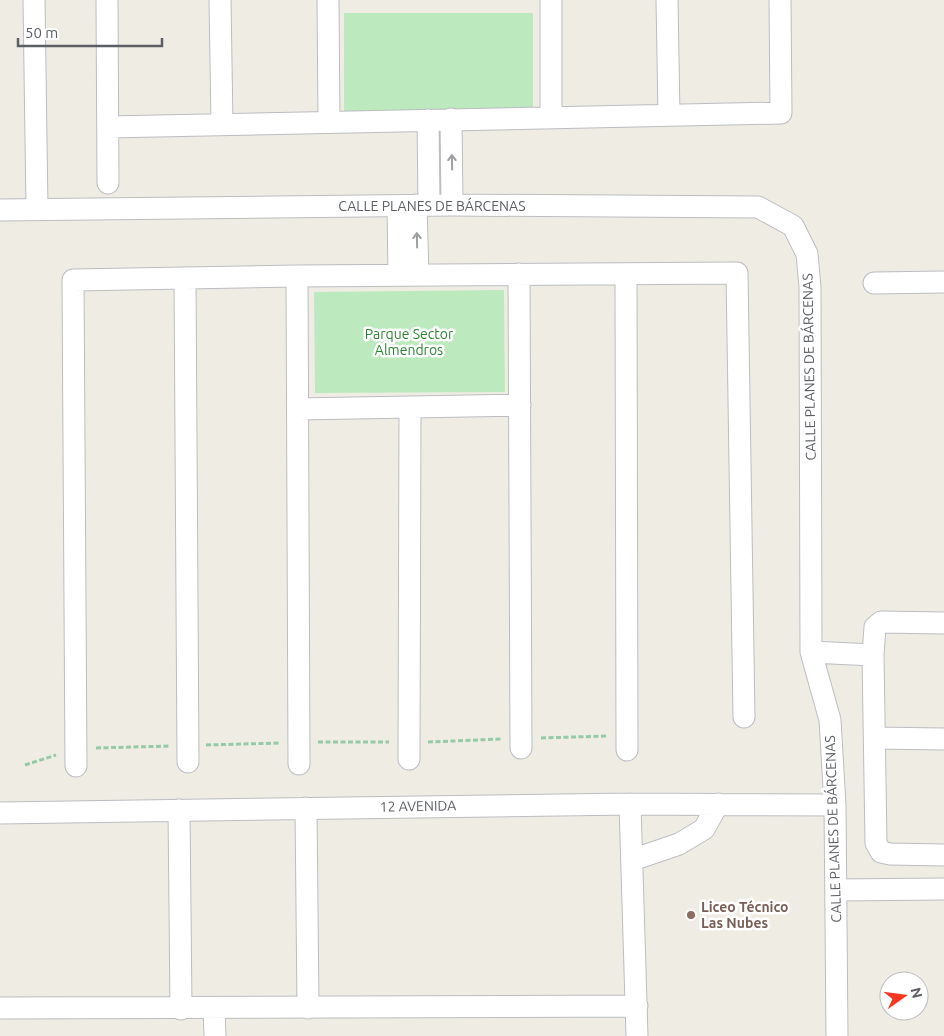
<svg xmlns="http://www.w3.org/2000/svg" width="944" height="1036" viewBox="0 0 944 1036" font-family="Ubuntu,sans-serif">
	<rect width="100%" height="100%" fill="#efede3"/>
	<path fill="#bde9bf" d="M 344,13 L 533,13 L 533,116 L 344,115 Z
		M 504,290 L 505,392 L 315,393 L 314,292 Z"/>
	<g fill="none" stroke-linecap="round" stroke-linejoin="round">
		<g stroke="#bbbdc3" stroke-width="23">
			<path id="minor" d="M 34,0 L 37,209
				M 107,0 L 108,183
				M 220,0 L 222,124
				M 328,0 L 329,122
				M 551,0 L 551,117
				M 667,0 L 669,115
				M 451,119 L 452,205
				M 428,120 L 429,205
				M 108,127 L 781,113 L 780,0
				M 416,205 L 418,275
				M 398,206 L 399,275
				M 0,210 L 452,205 L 758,207 L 793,226 L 807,254 L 810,287 L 811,652 L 830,720 L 835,805 L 837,1036
				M 519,274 L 521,748
				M 626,274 L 627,750
				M 297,276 L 299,764
				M 185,278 L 188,762
				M 874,283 L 944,282
				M 298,409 L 520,405
				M 944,623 L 881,622 L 875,627 L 873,655 L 876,843 L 881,852 L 890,854 L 944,855
				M 811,652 L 873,655
				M 875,738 L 944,739
				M 409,759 L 410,407
				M 76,766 L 73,280 L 297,276 L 737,273 L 744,717
				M 630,804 L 637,1036
				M 306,808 L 308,1008
				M 179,810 L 181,1009
				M 0,813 L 630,804 L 835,805
				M 632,860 L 679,844 L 704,829 L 718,804
				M 836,890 L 944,889
				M 0,1008 L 637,1006
				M 214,1009 L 215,1036"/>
		</g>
		<path stroke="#95caa6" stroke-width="3" stroke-dasharray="5 2.5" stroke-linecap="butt" d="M 541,738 L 607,736
			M 318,742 L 389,742
			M 428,742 L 502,739
			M 206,745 L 280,743
			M 96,748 L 170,746
			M 25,765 L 56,755"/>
		<use href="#minor" stroke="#fff" stroke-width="21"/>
	</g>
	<defs><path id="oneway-shaft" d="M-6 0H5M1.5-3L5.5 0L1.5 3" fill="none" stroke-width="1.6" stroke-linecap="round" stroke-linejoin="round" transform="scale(1.25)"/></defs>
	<g stroke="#9d9fa3">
		<use href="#oneway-shaft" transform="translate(452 162) rotate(-91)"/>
		<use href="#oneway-shaft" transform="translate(417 240) rotate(-91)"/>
	</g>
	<circle fill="#8d6e63" stroke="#fff" stroke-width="2" cx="691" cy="915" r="5"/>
	<g text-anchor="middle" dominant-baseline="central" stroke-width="5" stroke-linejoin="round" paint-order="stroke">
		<g font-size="14" fill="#5b5f65" stroke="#fff">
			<text x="432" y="206">CALLE PLANES DE BÁRCENAS</text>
			<text transform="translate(809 367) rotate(-91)">CALLE PLANES DE BÁRCENAS</text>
			<text transform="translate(418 806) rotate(-1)">12 AVENIDA</text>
			<text transform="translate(833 829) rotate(-92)">CALLE PLANES DE BÁRCENAS</text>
		</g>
		<g font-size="14" fill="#2d8333" stroke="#fff">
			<text x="409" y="334">Parque Sector<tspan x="409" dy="16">Almendros</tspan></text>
		</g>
		<g font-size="14" font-weight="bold" fill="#785e54" stroke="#fff" text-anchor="start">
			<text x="701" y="907">Liceo Técnico<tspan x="701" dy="16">Las Nubes</tspan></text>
		</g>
	</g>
	<g transform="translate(904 996) rotate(76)"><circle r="24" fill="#ffffff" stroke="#bdbfc1"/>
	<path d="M0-4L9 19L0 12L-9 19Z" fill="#f73821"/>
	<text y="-8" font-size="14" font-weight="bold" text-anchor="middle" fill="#5b5f65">N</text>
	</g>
	<path d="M18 38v8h144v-8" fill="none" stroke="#5b5f65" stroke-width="2.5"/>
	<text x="25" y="38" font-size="15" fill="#5b5f65" stroke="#ffffff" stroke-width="4" paint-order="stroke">50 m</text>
</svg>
